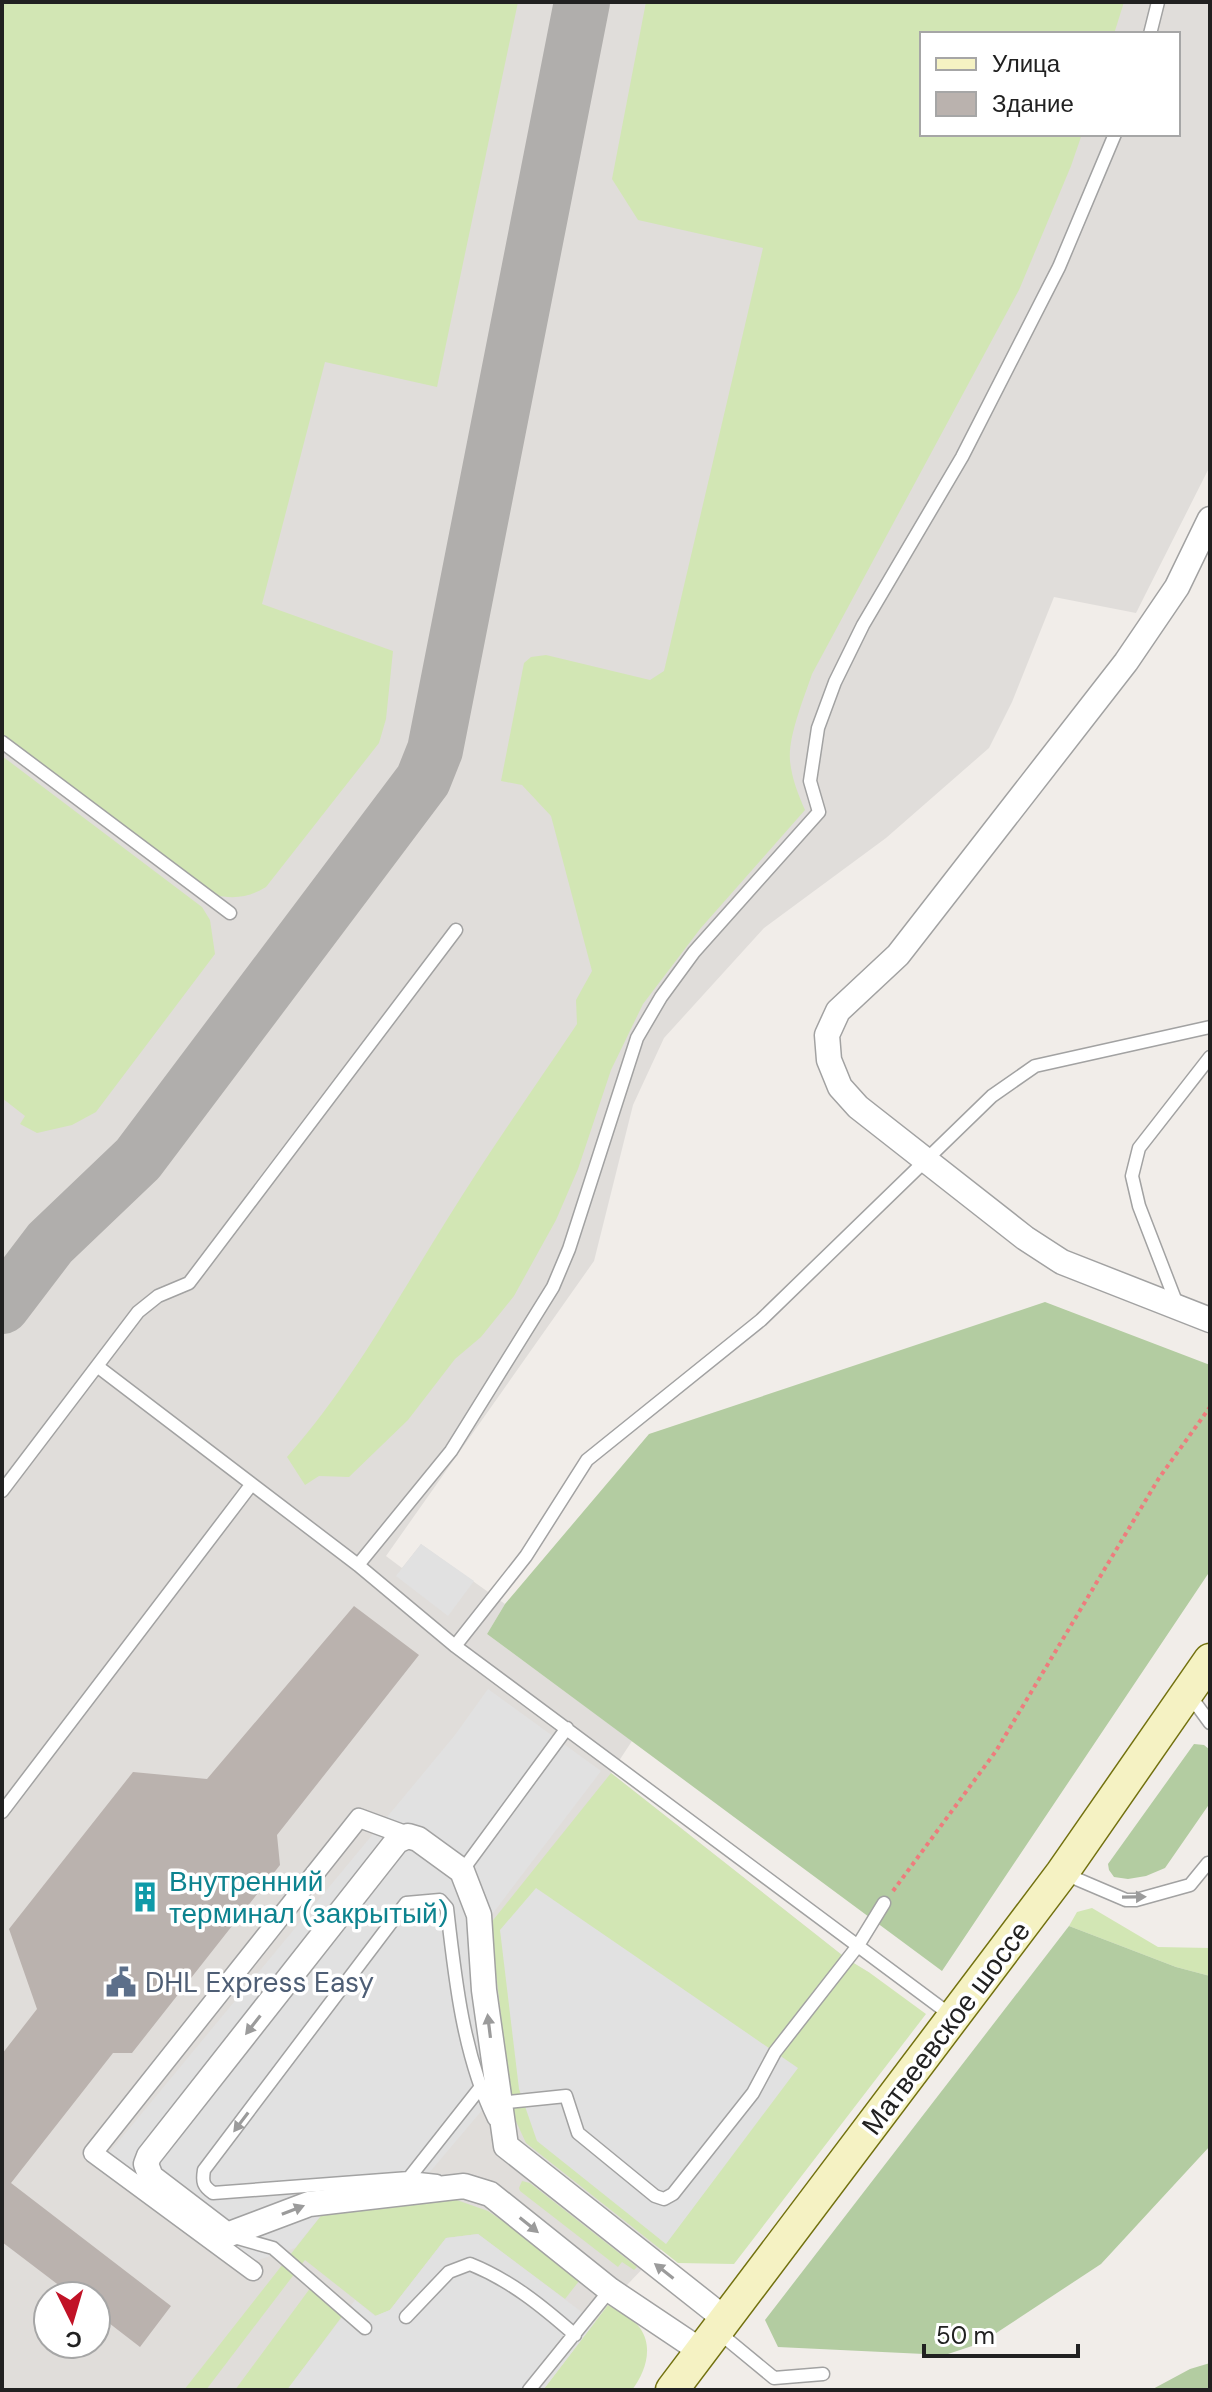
<svg xmlns="http://www.w3.org/2000/svg" width="1212" height="2392" viewBox="0 0 1212 2392" font-family="'DM Sans',sans-serif">
	<rect width="100%" height="100%" fill="#f1ede9"/>
	<path fill="#e0ddda" fill-rule="evenodd" d="M 2,2 L 1210,2 L 1210,466 L 1136,613 L 1054,597 L 1012,702 L 989,748 L 886,838 L 764,928 L 664,1038 L 633,1105 L 594,1261 L 386,1556 L 402,1568 L 421,1544 L 505,1604 L 487,1634 L 632,1741 L 611,1773 L 847,1959 L 870,1973 L 666,2244 L 608,2305 L 543,2390 L 2,2390 ZM 922,34 L 1178,34 L 1178,134 L 922,134 ZM 48,2296 L 96,2296 L 96,2344 L 48,2344 Z"/>
	<path fill="#d2e6b4" d="M 2,2 L 518,2 L 437,387 L 325,362 L 262,604 L 393,651 L 386,719 L 379,743 L 266,887 C 248,898 234,899 213,895 L 2,735 Z
		M 646,2 L 1124,2 L 1114,34 L 922,34 L 922,134 L 1082,134 L 1071,166 L 1019,290 L 812,674 C 804,698 788,736 790,761 C 792,779 798,794 805,810 L 700,929 L 643,1004 L 611,1070 L 578,1169 L 556,1220 L 514,1296 L 481,1337 L 455,1359 L 408,1420 L 349,1477 L 319,1476 L 305,1485 L 287,1457 C 351,1385 397,1299 448,1218 C 489,1152 534,1088 577,1024 L 576,1000 L 592,971 L 551,816 L 522,785 L 501,781 L 524,663 L 531,657 L 546,655 L 650,680 L 664,671 L 763,248 L 638,220 L 612,179 Z
		M 2,756 L 202,907 L 210,920 L 215,954 L 96,1112 L 72,1125 L 37,1133 L 20,1124 L 25,1116 L 2,1098 Z
		M 611,1773 L 847,1959 L 870,1973 L 926,2014 L 734,2264 L 678,2263 L 526,2143 L 513,2115 L 490,1924 Z
		M 1092,1908 L 1158,1947 L 1210,1948 L 1210,1976 L 1176,1967 L 1069,1926 L 1077,1912 Z
		M 522,2181 L 530,2183 L 637,2267 L 634,2270 L 622,2262 L 618,2267 L 520,2191 L 519,2188 Z
		M 451,2198 L 488,2211 L 583,2276 L 565,2299 L 478,2234 L 446,2238 L 390,2310 L 376,2316 L 305,2260 L 206,2390 L 184,2390 L 323,2213 Z
		M 314,2283 L 346,2311 L 287,2390 L 235,2390 Z
		M 608,2305 C 617,2311 634,2319 640,2328 C 654,2348 645,2373 632,2390 L 543,2390 Z"/>
	<path fill="#b3cca1" d="M 1045,1302 L 1210,1365 L 1210,1571 L 942,1971 L 487,1634 L 505,1604 L 649,1434 Z
		M 1194,1744 L 1204,1745 L 1210,1750 L 1210,1803 L 1165,1868 L 1146,1876 L 1128,1879 L 1114,1877 L 1109,1870 L 1108,1864 Z
		M 1069,1926 L 1176,1967 L 1210,1976 L 1210,2146 L 1101,2264 L 981,2343 L 945,2355 L 778,2347 L 765,2320 Z
		M 1210,2363 L 1210,2390 L 1151,2390 L 1190,2369 Z"/>
	<path fill="#e1e1e1" d="M 421,1544 L 474,1581 L 448,1616 L 396,1576 Z
		M 488,1689 L 601,1771 L 487,1921 L 500,2089 L 407,2199 L 323,2213 L 295,2248 L 255,2261 L 109,2153 L 455,1735 Z
		M 536,1888 L 798,2068 L 666,2244 L 537,2141 L 519,2089 L 500,1930 Z
		M 478,2234 L 595,2322 L 543,2390 L 287,2390 L 355,2300 L 375,2316 L 390,2310 L 446,2238 Z"/>
	<g fill="none" stroke-linecap="round" stroke-linejoin="round">
		<path stroke="#b0aeac" stroke-width="56" d="M 2,1306 L 50,1243 L 138,1159 L 423,780 L 435,750 L 582,2"/>
	</g>
	<path fill="#bab2ae" d="M 354,1606 L 419,1655 L 277,1835 L 280,1865 L 132,2053 L 113,2053 L 11,2183 L 171,2306 L 140,2347 L 96,2313 L 96,2296 L 73,2296 L 2,2242 L 2,2054 L 37,2009 L 9,1929 L 133,1772 L 207,1779 Z"/>
	<g fill="none" stroke-linecap="round" stroke-linejoin="round">
		<g stroke="#a2a2a2" stroke-width="15">
			<path id="service" d="M 1150,34 L 1158,2
				M 2,742 L 230,913
				M 1178,1307 L 1139,1206 L 1132,1176 L 1139,1148 L 1210,1057
				M 97,1366 L 358,1565 L 455,1646 L 952,2016
				M 2,1491 L 138,1312 L 158,1296 L 189,1283 L 456,930
				M 358,1565 L 451,1451 L 553,1287 L 569,1249 L 637,1038 L 661,997 L 694,952 L 819,812 L 810,781 L 818,728 L 835,682 L 863,625 L 962,457 L 1059,267 L 1115,134
				M 455,1646 L 526,1556 L 587,1460 L 761,1320 L 992,1096 L 1035,1066 L 1210,1027
				M 1188,1693 L 1210,1723
				M 2,1812 L 251,1485
				M 462,1871 L 567,1728
				M 1065,1874 L 1126,1900 L 1136,1900 L 1190,1885 L 1208,1863
				M 498,2103 L 566,2096 L 578,2133 L 655,2196 L 664,2199 L 673,2194 L 753,2093 L 775,2052 L 857,1947 L 884,1903
				M 409,2178 L 480,2088
				M 437,2181 L 409,2178 L 213,2193 C 203,2186 202,2182 204,2170 L 406,1903 L 440,1900 L 447,1908 C 455,1979 463,2054 494,2119
				M 234,2237 L 273,2248 L 365,2328
				M 406,2317 L 449,2272 L 470,2264 C 510,2280 542,2306 575,2335
				M 717,2331 L 774,2378 L 823,2374
				M 529,2390 L 610,2290"/>
		</g>
		<g stroke="#a2a2a2" stroke-width="21">
			<path id="pedestrian" d="M 253,2271 L 93,2153 L 359,1818 L 408,1836"/>
		</g>
		<g stroke="#a2a2a2" stroke-width="27">
			<path id="minor" d="M 1210,519 L 1177,587 L 1126,662 L 898,955 L 838,1011 L 827,1035 L 829,1060 L 840,1087 L 858,1107 L 1025,1238 L 1062,1262 L 1210,1320
				M 701,2351 L 610,2290 L 490,2194 L 464,2186 L 309,2204 L 227,2235 L 151,2177 L 146,2164 L 149,2156 L 397,1841 L 408,1836 L 418,1839 L 462,1871 L 479,1915 L 484,1990 L 506,2146 L 725,2319"/>
		</g>
		<g stroke="#72710f" stroke-width="35">
			<path id="secondary" d="M 672,2390 L 1062,1873 L 1210,1660"/>
		</g>
		<path stroke="#ee7c7d" stroke-width="4" stroke-dasharray="4 4" stroke-linecap="butt" d="M 893,1891 L 996,1751 L 1159,1478 L 1210,1407"/>
		<use href="#service" stroke="#fff" stroke-width="12"/>
		<use href="#pedestrian" stroke="#fff" stroke-width="18"/>
		<use href="#minor" stroke="#fff" stroke-width="24"/>
		<use href="#secondary" stroke="#f5f2c3" stroke-width="32"/>
	</g>
	<defs><path id="oneway-solid" d="M-6-.8H1V-3.2L6.5 0L1 3.2V.8H-6Z" transform="scale(2)"/></defs>
	<g fill="#9b9b9b">
		<use href="#oneway-solid" transform="translate(1134 1897) rotate(-1)"/>
		<use href="#oneway-solid" transform="translate(253 2025) rotate(128)"/>
		<use href="#oneway-solid" transform="translate(489 2026) rotate(-97)"/>
		<use href="#oneway-solid" transform="translate(241 2122) rotate(127)"/>
		<use href="#oneway-solid" transform="translate(293 2210) rotate(-21)"/>
		<use href="#oneway-solid" transform="translate(529 2225) rotate(39)"/>
		<use href="#oneway-solid" transform="translate(664 2271) rotate(-142)"/>
	</g>
	<defs>
		<g id="building-bare" transform="scale(2.4)"><path d="M-4-6H4V6H1V3H-1V6H-4ZM-2.5-4.3h1.7v1.8h-1.7ZM.8-4.3h1.7v1.8H.8ZM-2.5-1h1.7V.8h-1.7ZM.8-1h1.7V.8H.8Z" fill="#0f9aa8" stroke="#fff" stroke-width="2.5" paint-order="stroke"/></g>
		<g id="civic-bare" transform="scale(2.4)"><path d="M-.6-6.5H3V-4.5H.6V-3L4-1V1h2V6H-6V1h2V-1L-.6-3ZM-1.2 2.5V6h2.4V2.5Z" fill="#5c6f8a" stroke="#fff" stroke-width="2.5" paint-order="stroke"/></g>
	</defs>
	<g fill-rule="evenodd">
		<use href="#building-bare" x="145" y="1897"/>
		<use href="#civic-bare" x="121" y="1982"/>
	</g>
	<g text-anchor="middle" dominant-baseline="central" stroke-width="7" stroke-linejoin="round" paint-order="stroke">
		<g font-size="28" fill="#0d838f" stroke="#fff" text-anchor="start">
			<text x="169" y="1881">Внутренний<tspan x="169" dy="32">терминал (закрытый)</tspan></text>
		</g>
		<g font-size="28" fill="#4e5e75" stroke="#fff" text-anchor="start">
			<text x="145" y="1982">DHL Express Easy</text>
		</g>
		<g font-size="28" fill="#212121" stroke="#fff">
			<text transform="translate(946 2028) rotate(-53)">Матвеевское шоссе</text>
		</g>
	</g>
	<rect width="1212" height="2392" fill="none" stroke="#212121" stroke-width="8"/>
	<rect x="920" y="32" width="260" height="104" fill="#ffffff" stroke="#a6a6a6" stroke-width="2"/>
	<rect x="936" y="58" width="40" height="12" fill="#f5f2c3" stroke="#a6a6a6" stroke-width="2"/>
	<text x="992" y="72" font-size="24" fill="#212121">Улица</text>
	<rect x="936" y="92" width="40" height="24" fill="#bab2ae" stroke="#a6a6a6" stroke-width="2"/>
	<text x="992" y="112" font-size="24" fill="#212121">Здание</text>
	<g transform="translate(72 2320) rotate(175)"><circle r="38" fill="#ffffff" stroke="#a6a6a6" stroke-width="2"/>
	<path d="M0-6L14 30L0 20L-14 30Z" fill="#c11226"/>
	<text y="-12" font-size="22" font-weight="bold" text-anchor="middle" fill="#212121">С</text>
	</g>
	<path d="M924 2344v12h154v-12" fill="none" stroke="#212121" stroke-width="4"/>
	<text x="936" y="2344" font-size="24" fill="#212121" stroke="#ffffff" stroke-width="6" paint-order="stroke">50 m</text>
</svg>
